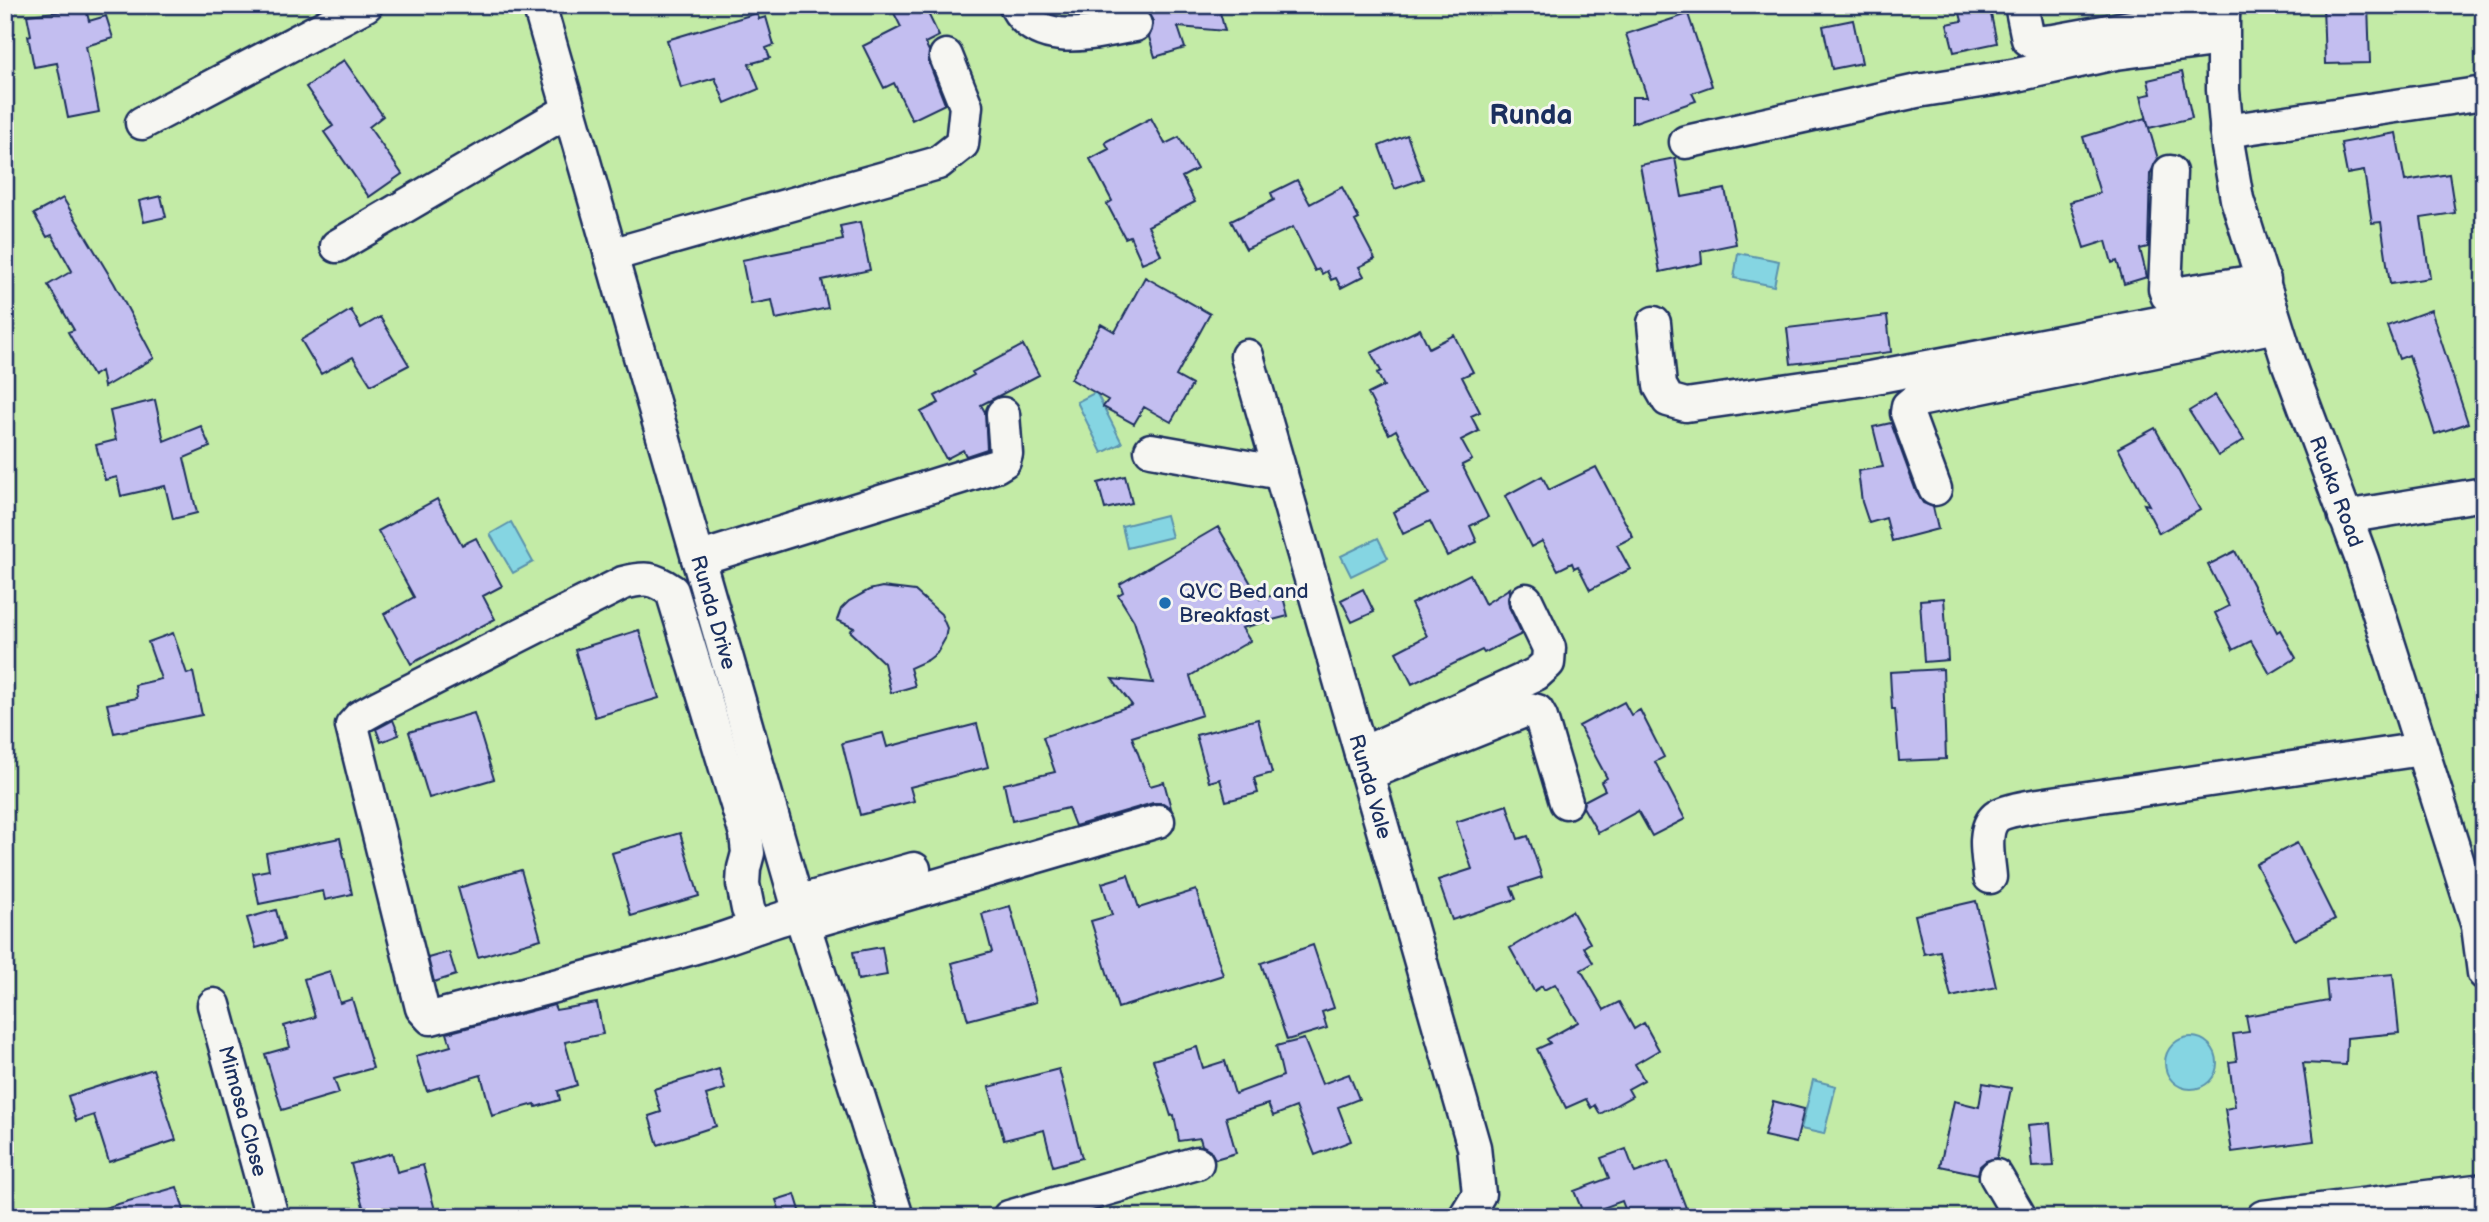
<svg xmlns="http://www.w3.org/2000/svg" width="2489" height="1222" viewBox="0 0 2489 1222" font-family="'Balsamiq Sans',sans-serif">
	<rect width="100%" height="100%" fill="#f6f6f2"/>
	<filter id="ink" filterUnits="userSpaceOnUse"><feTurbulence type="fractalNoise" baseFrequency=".0143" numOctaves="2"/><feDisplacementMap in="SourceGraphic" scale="14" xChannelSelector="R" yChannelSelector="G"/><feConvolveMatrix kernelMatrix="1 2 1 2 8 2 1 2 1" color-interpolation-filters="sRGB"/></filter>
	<g filter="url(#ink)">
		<path fill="#c3eba6" stroke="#6f8d82" stroke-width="2" d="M 5,5 L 2484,5 L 2484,1217 L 5,1217 Z"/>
		<path fill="#85d5e2" stroke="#5b93ad" stroke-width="2" d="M 1738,253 L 1779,261 L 1774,286 L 1734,278 Z
			M 1096,392 L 1122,443 L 1102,453 L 1077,402 Z
			M 1166,515 L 1172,537 L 1127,548 L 1122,526 Z
			M 511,522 L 533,562 L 513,573 L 490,534 Z
			M 1378,538 L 1388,558 L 1351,576 L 1341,556 Z
			M2165 1063a26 26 0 1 1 52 0a26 26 0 1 1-52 0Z
			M 1813,1080 L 1836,1086 L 1824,1134 L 1801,1129 Z"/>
		<path fill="#c3bef0" stroke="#1b2f5e" stroke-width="2" d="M 890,5 L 924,5 L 939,36 L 925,43 L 929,51 L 929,63 L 945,104 L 912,120 L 894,83 L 884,88 L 863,46 L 901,27 Z
			M 1138,5 L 1218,5 L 1225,31 L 1178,27 L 1185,48 L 1155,57 L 1149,37 L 1152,30 L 1153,21 L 1148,13 Z
			M 1958,5 L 1989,5 L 1997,43 L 1954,52 L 1947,24 L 1962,21 Z
			M 2323,5 L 2368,5 L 2370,63 L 2325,64 Z
			M 86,9 L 89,21 L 106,16 L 113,38 L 86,46 L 99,112 L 68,118 L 57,63 L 34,67 L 28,36 L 31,35 L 27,15 Z
			M 757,13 L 759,19 L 766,17 L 774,45 L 766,48 L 770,58 L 749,64 L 759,89 L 725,103 L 715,78 L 681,88 L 667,40 Z
			M 1688,14 L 1712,86 L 1692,93 L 1696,101 L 1632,123 L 1632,97 L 1647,97 L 1626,34 Z
			M 1853,20 L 1862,63 L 1832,69 L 1823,26 Z
			M 344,60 L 383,116 L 369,127 L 402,174 L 369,197 L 324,132 L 333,126 L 306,87 Z
			M 2182,72 L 2192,118 L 2149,128 L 2141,96 L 2151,94 L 2148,80 Z
			M 1151,118 L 1165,144 L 1179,137 L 1197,169 L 1182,177 L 1195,202 L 1148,226 L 1161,255 L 1142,263 L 1130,236 L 1125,238 L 1107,204 L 1112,201 L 1090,159 L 1109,149 L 1105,142 Z
			M 2146,118 L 2158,159 L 2150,174 L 2148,247 L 2140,249 L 2147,277 L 2124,284 L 2117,261 L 2112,263 L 2106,241 L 2084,248 L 2070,202 L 2100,193 L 2083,137 Z
			M 2396,133 L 2405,181 L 2449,174 L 2455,213 L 2421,218 L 2430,278 L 2390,284 L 2381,222 L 2372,223 L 2364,171 L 2347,174 L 2341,143 Z
			M 1407,135 L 1423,179 L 1395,189 L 1379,146 Z
			M 1675,158 L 1682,197 L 1725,189 L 1736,244 L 1701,251 L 1702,263 L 1660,272 L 1640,165 Z
			M 1297,180 L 1310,204 L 1342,187 L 1359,219 L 1355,221 L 1375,259 L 1359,267 L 1364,276 L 1341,288 L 1336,278 L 1331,280 L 1327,271 L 1322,274 L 1319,269 L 1315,271 L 1293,227 L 1246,249 L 1231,221 L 1274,200 L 1271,193 Z
			M 161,196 L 166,217 L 144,222 L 139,201 Z
			M 63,198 L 114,283 L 154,358 L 104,387 L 101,371 L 93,376 L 68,332 L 74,330 L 48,285 L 72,271 L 52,235 L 47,237 L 34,214 Z
			M 860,222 L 870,270 L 822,280 L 828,308 L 776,319 L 772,300 L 751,304 L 742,260 L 843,240 L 840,226 Z
			M 1145,277 L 1210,314 L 1176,376 L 1192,385 L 1171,422 L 1144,407 L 1134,424 L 1103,407 L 1108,400 L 1071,379 L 1101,324 L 1115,332 Z
			M 351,310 L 361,328 L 380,317 L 409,365 L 371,385 L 353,357 L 321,374 L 301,340 Z
			M 2431,310 L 2468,423 L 2435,434 L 2409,355 L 2399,359 L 2387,326 Z
			M 1887,316 L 1891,352 L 1791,364 L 1787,328 Z
			M 1420,329 L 1429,348 L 1454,335 L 1473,372 L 1462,377 L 1480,412 L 1471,416 L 1479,431 L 1461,440 L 1472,460 L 1462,465 L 1488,517 L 1470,526 L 1477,542 L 1447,556 L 1430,521 L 1403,534 L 1393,512 L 1429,494 L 1396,430 L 1389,434 L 1368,394 L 1384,386 L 1377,373 L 1381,371 L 1371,353 Z
			M 1023,345 L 1039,375 L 981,405 L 985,412 L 987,449 L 966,456 L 963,450 L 946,459 L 921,412 L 939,403 L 935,396 L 974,375 L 972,372 Z
			M 2215,395 L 2244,440 L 2218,456 L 2189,411 Z
			M 155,400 L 164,441 L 201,426 L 210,447 L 184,458 L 197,513 L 173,519 L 165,486 L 121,496 L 117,477 L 105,480 L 96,445 L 116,440 L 110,411 Z
			M 1891,423 L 1916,491 L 1923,503 L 1933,507 L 1938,529 L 1892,541 L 1886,518 L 1869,523 L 1862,502 L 1858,471 L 1883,467 L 1873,427 Z
			M 2155,428 L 2200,510 L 2159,533 L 2144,504 L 2149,505 L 2118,448 Z
			M 1596,467 L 1633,537 L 1617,545 L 1630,569 L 1590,590 L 1578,566 L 1574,568 L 1572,563 L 1558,570 L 1542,541 L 1531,547 L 1505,496 L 1542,476 L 1549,490 Z
			M 1125,476 L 1132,503 L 1105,509 L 1098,483 Z
			M 437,499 L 462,545 L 476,538 L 502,586 L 483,596 L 495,619 L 411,664 L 384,614 L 414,597 L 378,531 Z
			M 1218,527 L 1260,599 L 1282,593 L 1288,616 L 1242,628 L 1250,641 L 1190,676 L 1202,715 L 1132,737 L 1150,786 L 1164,782 L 1171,808 L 1163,803 L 1153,803 L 1075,826 L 1068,808 L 1012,821 L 1004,784 L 1055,772 L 1043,737 L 1132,705 L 1112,679 L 1153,683 L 1134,621 L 1118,595 L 1123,592 L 1120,584 Z
			M 2235,551 L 2277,632 L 2280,630 L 2296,658 L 2270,674 L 2251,641 L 2233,650 L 2215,613 L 2229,606 L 2208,565 Z
			M 1470,574 L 1485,604 L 1510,588 L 1508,599 L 1509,607 L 1522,634 L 1484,653 L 1482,650 L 1412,684 L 1396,652 L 1427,636 L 1411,604 Z
			M 882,587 L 915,591 L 941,614 L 947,628 L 945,639 L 937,653 L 928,660 L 910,668 L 915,686 L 891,693 L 884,663 L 850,631 L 854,628 L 837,620 L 841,609 L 849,601 L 869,590 Z
			M 1363,589 L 1374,612 L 1352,622 L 1341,600 Z
			M 1944,598 L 1948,660 L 1924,662 L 1920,600 Z
			M 639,630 L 659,698 L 595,717 L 575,650 Z
			M 173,633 L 187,674 L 193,672 L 202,715 L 114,733 L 107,704 L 137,698 L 135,685 L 161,679 L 148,642 Z
			M 1943,669 L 1946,759 L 1899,761 L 1895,709 L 1892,709 L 1890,672 Z
			M 1624,702 L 1631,715 L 1640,710 L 1664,757 L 1655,762 L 1685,819 L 1652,836 L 1638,811 L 1598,833 L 1583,807 L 1584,801 L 1605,790 L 1601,782 L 1607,778 L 1579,726 Z
			M 474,713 L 494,779 L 429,798 L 409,732 Z
			M 1258,719 L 1272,773 L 1254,778 L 1258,793 L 1226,801 L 1220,779 L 1209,782 L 1196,735 Z
			M 393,720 L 399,735 L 381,742 L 376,729 Z
			M 977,724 L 988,767 L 910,787 L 914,801 L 860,815 L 842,743 L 883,733 L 887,747 Z
			M 1507,805 L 1518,839 L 1528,836 L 1542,877 L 1511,887 L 1516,899 L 1452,920 L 1438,880 L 1472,869 L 1456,822 Z
			M 680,833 L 699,896 L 631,916 L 612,853 Z
			M 340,838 L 352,894 L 325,900 L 323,891 L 259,904 L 253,873 L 269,870 L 266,853 Z
			M 2297,843 L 2335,919 L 2295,940 L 2256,864 Z
			M 521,870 L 541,939 L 478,957 L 458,888 Z
			M 1128,875 L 1139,908 L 1196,890 L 1223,975 L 1118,1008 L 1091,921 L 1112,915 L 1102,883 Z
			M 1976,901 L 1996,987 L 1951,997 L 1940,951 L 1924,954 L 1915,915 Z
			M 1010,906 L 1036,1002 L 968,1020 L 952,963 L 992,952 L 982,914 Z
			M 276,910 L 284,940 L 256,948 L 247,918 Z
			M 1572,911 L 1590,943 L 1584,947 L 1593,963 L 1581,970 L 1604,1010 L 1619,1002 L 1634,1029 L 1644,1023 L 1659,1050 L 1635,1064 L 1644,1080 L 1628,1089 L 1632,1096 L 1600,1114 L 1595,1105 L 1591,1108 L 1586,1099 L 1566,1108 L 1537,1049 L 1550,1043 L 1547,1039 L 1578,1022 L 1555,984 L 1544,990 L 1542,986 L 1534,991 L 1510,948 Z
			M 1313,945 L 1334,1008 L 1322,1012 L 1327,1028 L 1287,1040 L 1261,963 Z
			M 882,947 L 887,975 L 858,980 L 853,952 Z
			M 449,952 L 456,975 L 434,982 L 428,958 Z
			M 330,971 L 340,1003 L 352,999 L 373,1068 L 334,1079 L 339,1093 L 282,1110 L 265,1054 L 290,1047 L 284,1026 L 315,1017 L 304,979 Z
			M 2393,974 L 2399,1033 L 2347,1038 L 2346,1065 L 2303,1063 L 2314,1141 L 2232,1152 L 2225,1109 L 2235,1107 L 2229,1062 L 2237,1061 L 2233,1034 L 2249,1032 L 2246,1016 L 2328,1001 L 2326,980 Z
			M 597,1003 L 603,1034 L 565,1042 L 577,1085 L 558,1091 L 560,1100 L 536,1107 L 535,1104 L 492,1116 L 481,1075 L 427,1091 L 416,1056 L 451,1046 L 447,1033 L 554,1005 L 556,1010 Z
			M 1304,1039 L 1322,1084 L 1349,1074 L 1359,1099 L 1338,1107 L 1351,1141 L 1315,1155 L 1296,1107 L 1273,1116 L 1268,1104 L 1226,1117 L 1236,1153 L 1215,1159 L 1210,1150 L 1202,1145 L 1200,1138 L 1179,1141 L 1174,1115 L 1171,1116 L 1153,1060 L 1197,1047 L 1203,1068 L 1225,1061 L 1235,1094 L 1283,1076 L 1276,1046 Z
			M 153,1069 L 176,1140 L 109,1162 L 94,1115 L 76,1121 L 68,1096 Z
			M 719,1069 L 725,1089 L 706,1095 L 716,1126 L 658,1145 L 649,1116 L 661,1112 L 654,1089 Z
			M 1059,1069 L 1082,1158 L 1053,1166 L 1044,1130 L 1004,1140 L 989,1087 Z
			M 1983,1083 L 2011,1088 L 1997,1158 L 1986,1161 L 1980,1166 L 1978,1174 L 1940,1166 L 1954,1101 L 1979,1107 Z
			M 1773,1101 L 1804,1109 L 1796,1143 L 1764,1136 Z
			M 2050,1123 L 2054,1166 L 2032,1167 L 2028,1125 Z
			M 1626,1149 L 1635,1173 L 1668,1161 L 1686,1208 L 1663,1217 L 1628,1217 L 1622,1201 L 1584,1215 L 1574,1191 L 1609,1178 L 1601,1158 Z
			M 392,1153 L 397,1172 L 423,1165 L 435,1210 L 413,1217 L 366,1217 L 351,1164 Z
			M 177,1187 L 186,1217 L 94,1217 L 94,1211 Z
			M 795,1194 L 802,1217 L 782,1217 L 776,1200 Z"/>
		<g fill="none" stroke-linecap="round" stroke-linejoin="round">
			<g stroke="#1b2f5e" stroke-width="37">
				<g id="minor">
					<path id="s1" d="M 539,5 L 800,913 L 897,1217"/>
					<path d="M 1015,5 C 1039,50 1094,32 1135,25"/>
					<path d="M 2021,5 L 2028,39 L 2034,43 L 2054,41 L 2164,21 L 2223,14"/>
					<path id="s2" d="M 2223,5 L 2223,90 L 2228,147 L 2237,199 L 2289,365 L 2362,560 L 2422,749 L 2478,926 L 2484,973"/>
					<path d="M 142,123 L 366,5"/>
					<path d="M 2226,131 L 2484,93"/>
					<path d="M 1686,142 L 1917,91 L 2012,76 L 2116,53 L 2222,39"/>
					<path d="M 2170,172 L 2165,289 L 2167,295 L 2264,280"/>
					<path d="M 337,246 L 569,110"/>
					<path d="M 611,255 L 938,163 L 962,144 L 966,106 L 946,56"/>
					<path d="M 1654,323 L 1660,386 L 1668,400 L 1686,405 L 1859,380 L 2269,302"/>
					<path id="s3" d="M 1247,356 L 1474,1147 L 1479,1194 L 1465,1217"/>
					<path d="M 1151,450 L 1281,473"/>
					<path d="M 1935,489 L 1907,413 L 1908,406 L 1914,401 L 2276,326"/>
					<path d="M 2345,517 L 2484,494"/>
					<path d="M 698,559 L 996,466 L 1004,461 L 1006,454 L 1003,414"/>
					<path d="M 1361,754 L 1536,674 L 1548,663 L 1549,648 L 1526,600"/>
					<path d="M 1367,774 L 1529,709 L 1537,711 L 1541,718 L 1566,802"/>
					<path d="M 1990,877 C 1989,860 1981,830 1996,817 C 2003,811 2029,807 2039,805 L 2422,749"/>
					<path d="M 797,902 L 914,869"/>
					<path d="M 804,924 L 1158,821"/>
					<path d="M 755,926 L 748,909 L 743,884 L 744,868 L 748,853 L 746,834 L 672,591 C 653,578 646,577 623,583 L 378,707 L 360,717 L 352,726 L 422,1008 L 431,1018 C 528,993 624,969 719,940 C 746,931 772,921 800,913"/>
					<path id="s4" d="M 214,1005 L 272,1217"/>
					<path d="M 1996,1176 L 2020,1217"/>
					<path d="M 1009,1217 L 1197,1163"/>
					<path d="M 2263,1217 L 2484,1190"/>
				</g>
			</g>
			<use href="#minor" stroke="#f6f6f2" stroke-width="32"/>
		</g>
	</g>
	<circle fill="#1f6fb2" stroke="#f6f6f2" stroke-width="2.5" cx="1165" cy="603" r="7"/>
	<g text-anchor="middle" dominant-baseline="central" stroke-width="6" stroke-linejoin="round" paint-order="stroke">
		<g font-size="21" fill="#1b2f5e" stroke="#f6f6f2">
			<text stroke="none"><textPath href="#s2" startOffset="504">Ruaka Road</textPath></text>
			<text stroke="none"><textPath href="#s1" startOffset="632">Runda Drive</textPath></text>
			<text stroke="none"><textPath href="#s3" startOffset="448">Runda Vale</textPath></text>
			<text stroke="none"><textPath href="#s4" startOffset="110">Mimosa Close</textPath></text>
		</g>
		<g font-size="21" fill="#1b2f5e" stroke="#f6f6f2" text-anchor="start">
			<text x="1179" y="591">QVC Bed and<tspan x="1179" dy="24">Breakfast</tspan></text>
		</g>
		<g font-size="28" font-weight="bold" fill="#1b2f5e" stroke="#f6f6f2">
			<text x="1531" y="115">Runda</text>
		</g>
	</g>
	<rect width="2489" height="1222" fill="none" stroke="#f6f6f2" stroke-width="28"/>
	<rect x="14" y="14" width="2461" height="1194" fill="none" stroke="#1b2f5e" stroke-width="2.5" filter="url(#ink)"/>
</svg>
